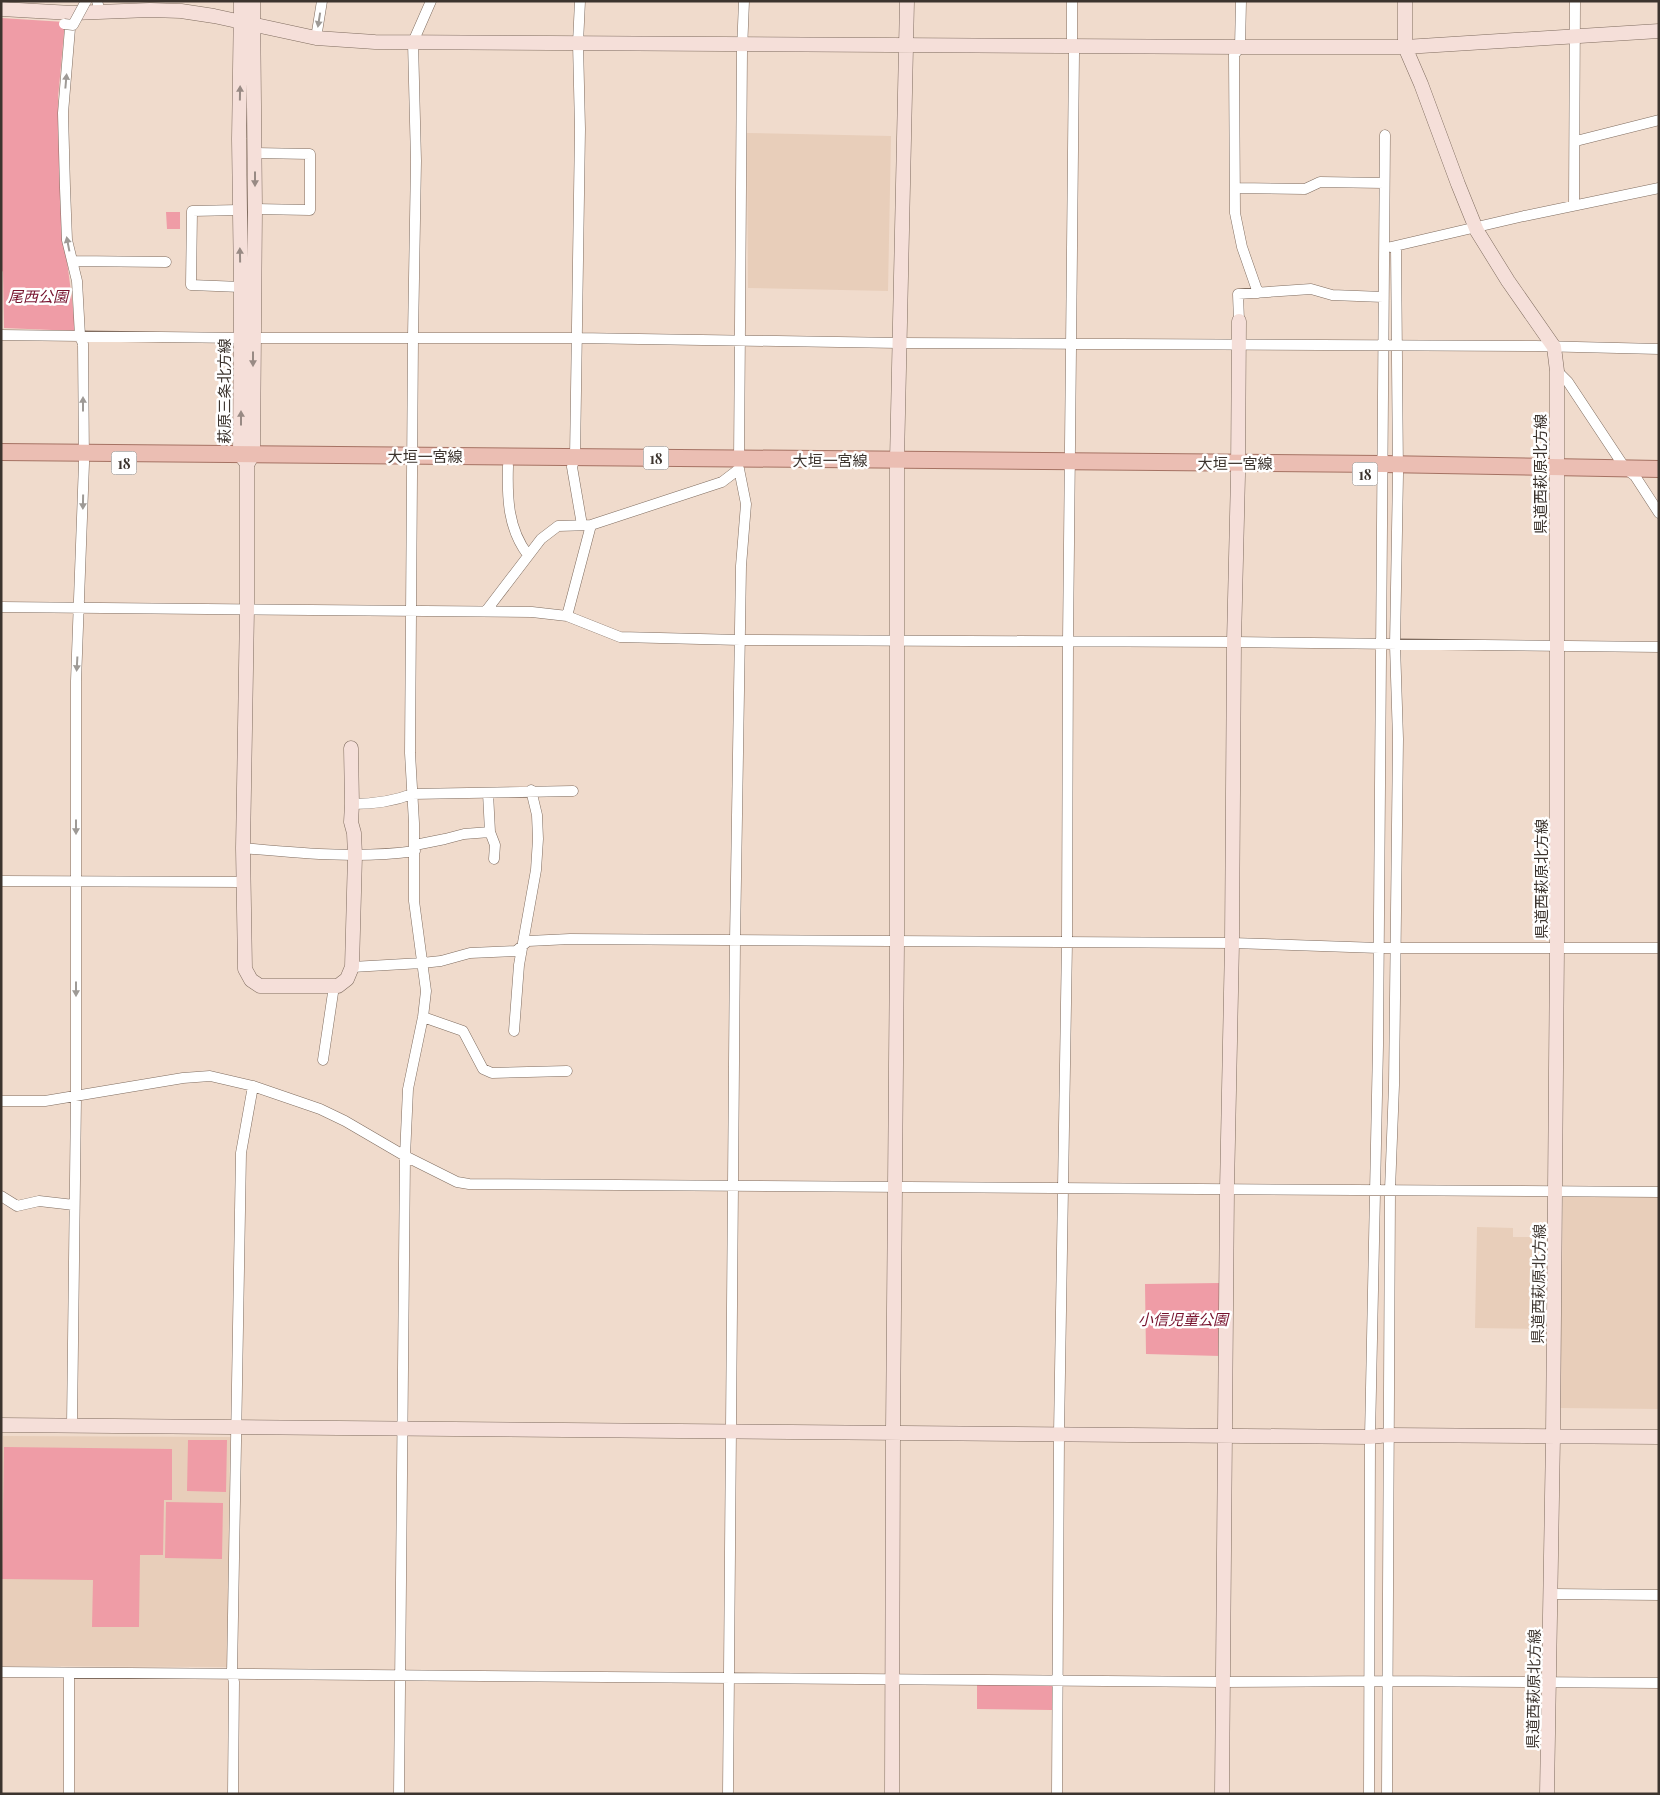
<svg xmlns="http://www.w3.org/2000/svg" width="1660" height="1795" viewBox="0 0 1660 1795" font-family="'Playfair Display','Noto Sans JP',serif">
	<rect width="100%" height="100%" fill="#f0dbcc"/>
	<path fill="#e8ceba" d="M 747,133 L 891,136 L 888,291 L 748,288 Z
		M 1563,1197 L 1659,1197 L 1659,1409 L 1560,1408 Z
		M 1477,1227 L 1513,1228 L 1513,1237 L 1539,1237 L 1537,1329 L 1475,1328 Z
		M 3,1436 L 230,1437 L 228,1667 L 2,1666 Z"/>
	<path fill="#ef9ca6" d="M 1,18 L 65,22 L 58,98 L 66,253 L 76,331 L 4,328 L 3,272 L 1,269 Z
		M 166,212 L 180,212 L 180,229 L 167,229 Z
		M 1220,1283 L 1220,1356 L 1146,1354 L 1145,1284 Z
		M 188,1440 L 227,1440 L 226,1492 L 187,1491 Z
		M 4,1447 L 172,1449 L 172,1500 L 164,1500 L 163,1555 L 140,1555 L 139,1627 L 92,1627 L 93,1580 L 2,1579 Z
		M 166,1502 L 223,1503 L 222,1559 L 165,1558 Z
		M 977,1684 L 1053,1685 L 1052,1710 L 977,1709 Z"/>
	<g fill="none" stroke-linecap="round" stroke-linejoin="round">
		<g stroke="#7f6c5f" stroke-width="11">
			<path id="street" d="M 97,1 L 100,12
				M 580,1 L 578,43 L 580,129 L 575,457 L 572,467 L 582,525
				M 1241,1 L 1240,47 L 1234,55 L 1235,213 L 1242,247 L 1258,293
				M 71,16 L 63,113 L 65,188 L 67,240 L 77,281 L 80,336 L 83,344 L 84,463 L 76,681 L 76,1097 L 72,1425
				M 316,38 L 322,1
				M 1576,141 L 1659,120
				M 255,153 L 310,154 L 310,210 L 255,209
				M 1236,188 L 1305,189 L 1320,182 L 1384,183
				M 1574,205 L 1575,1
				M 239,210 L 192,211 L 191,285 L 241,287
				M 1391,247 L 1524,216 L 1659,188
				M 73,261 L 166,262
				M 1239,321 L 1238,294 L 1311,289 L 1332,295 L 1383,297
				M 1,335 L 241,338 L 577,338 L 899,343 L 1536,346 L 1659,349
				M 1557,371 L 1568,382 L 1625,468 L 1635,476 L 1659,513
				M 739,463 L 742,51 L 744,1
				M 508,466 C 507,498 508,529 528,555
				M 1,607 L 532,612 L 567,616 L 620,637 L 740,640 L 1234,642 L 1659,647
				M 486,611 L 541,539 L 558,526 L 591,525 L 722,482 L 739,469 L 746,504 L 741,566 L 735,941 L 728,1794
				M 567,616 L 591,525
				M 488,793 L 490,832 L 495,845 L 494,859
				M 352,804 C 373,804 392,802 412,794 L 573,791
				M 415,845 L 445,839 L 464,834 L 490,832
				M 243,848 C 300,853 358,859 415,851
				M 1,881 L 243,882
				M 352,967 L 422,963 L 441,961 L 470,953 L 516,951 L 528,941 L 570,939 L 1232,943 L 1379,948 L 1659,948
				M 423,1017 L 463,1031 L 483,1069 L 492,1073 L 567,1071
				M 514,1031 L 519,965 L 536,870 L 538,839 L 537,815 L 531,790
				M 323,1060 L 334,986
				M 1,1101 L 45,1101 L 183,1078 L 210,1076 L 253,1086 L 320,1109 L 345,1121 L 405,1156 L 457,1182 L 469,1184 L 1659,1192
				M 1,1196 L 17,1206 L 39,1201 L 74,1205
				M 1551,1594 L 1659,1595
				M 1,1672 L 1223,1682 L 1388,1681 L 1659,1683
				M 69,1794 L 69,1673
				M 233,1794 L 234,1682 L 232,1674 L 241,1153 L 253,1086
				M 399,1794 L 405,1156 L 408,1089 L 423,1017 L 426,991 L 414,901 L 414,823 L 410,753 L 413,337 L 416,161 L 413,42 L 431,1
				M 1057,1794 L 1059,1434 L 1067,942 L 1068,642 L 1074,53 L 1074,46 L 1072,40 L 1072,1
				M 1369,1794 L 1370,1437 L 1378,1046 L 1385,135
				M 1387,1794 L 1390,1190 L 1394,1085 L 1398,739 L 1395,645 L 1398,474 L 1396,246"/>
		</g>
		<g stroke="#7f6c5f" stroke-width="15">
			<path id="secondary" d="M 241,1 L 239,139 L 241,287 L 240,454 L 245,461
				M 253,1 L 255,209 L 253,454 L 247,465 L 247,609 L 243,848 L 245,969 L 251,980 L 260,986 L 338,986 L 347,979 L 352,967 L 355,855 L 354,833 L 351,822 L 352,804 L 351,748
				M 1405,1 L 1405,47 L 1421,84 L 1458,184 L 1477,231 L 1508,281 L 1554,347 L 1557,371 L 1557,947 L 1553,1437 L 1547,1794
				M 1,9 L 72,13 L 150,10 L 181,11 L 214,16 L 316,38 L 375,42 L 1240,47 L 1405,47 L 1659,31
				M 1,1425 L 1370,1437 L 1389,1435 L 1659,1437
				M 892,1794 L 893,1432 L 897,942 L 897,460 L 907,1
				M 1222,1794 L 1227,1189 L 1232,943 L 1234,642 L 1238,475 L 1239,321"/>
		</g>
		<g stroke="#a57263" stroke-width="18">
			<path id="primary" d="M 1,452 L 1382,464 L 1659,469"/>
		</g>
		<use href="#street" stroke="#fff" stroke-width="10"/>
		<use href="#secondary" stroke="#f5dfd9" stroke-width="14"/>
		<use href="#primary" stroke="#ebbeb3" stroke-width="16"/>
		<g stroke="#7f6c5f" stroke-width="11" stroke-linecap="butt">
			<path id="street-bridge" d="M 64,24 L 73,25 L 86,1"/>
		</g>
		<use href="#street-bridge" stroke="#fff" stroke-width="10"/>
	</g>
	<defs><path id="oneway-solid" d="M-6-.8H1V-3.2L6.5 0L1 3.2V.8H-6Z" transform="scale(1.25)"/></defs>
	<g fill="#9e9a96">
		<use href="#oneway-solid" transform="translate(319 20) rotate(99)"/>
		<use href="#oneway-solid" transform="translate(66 81) rotate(-85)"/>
		<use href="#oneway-solid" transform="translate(68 244) rotate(-101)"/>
		<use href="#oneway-solid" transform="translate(83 404) rotate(-90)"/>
		<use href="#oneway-solid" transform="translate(83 502) rotate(91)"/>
		<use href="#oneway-solid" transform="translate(77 664) rotate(93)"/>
		<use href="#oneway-solid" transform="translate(76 827) rotate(90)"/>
		<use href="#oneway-solid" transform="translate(76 989) rotate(90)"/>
	</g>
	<g fill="#988a84">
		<use href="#oneway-solid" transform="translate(240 93) rotate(-89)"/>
		<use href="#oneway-solid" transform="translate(255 179) rotate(90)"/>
		<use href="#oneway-solid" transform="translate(240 255) rotate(-91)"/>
		<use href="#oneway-solid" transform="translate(253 359) rotate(90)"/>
		<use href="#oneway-solid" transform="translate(241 418) rotate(-90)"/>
	</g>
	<g text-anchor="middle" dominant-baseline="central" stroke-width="5" stroke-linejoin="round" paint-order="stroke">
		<g fill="#fff" stroke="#76716d" stroke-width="1">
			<rect x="643.5" y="446.5" width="25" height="23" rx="4"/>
			<rect x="111.5" y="451.5" width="25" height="23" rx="4"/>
			<rect x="1352.5" y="462.5" width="25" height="23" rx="4"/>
		</g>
		<g font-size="14" font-weight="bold" fill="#3c342e">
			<text x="656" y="458">18</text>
			<text x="124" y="463">18</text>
			<text x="1365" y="474">18</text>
		</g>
		<g font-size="15" font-style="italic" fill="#76122d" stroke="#fff">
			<text x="38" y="296">尾西公園</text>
			<text x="1183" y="1319">小信児童公園</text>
		</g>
		<g font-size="15" fill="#3c342e" stroke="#fff">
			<text transform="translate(224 391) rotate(-90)">萩原三条北方線</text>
			<text x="425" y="456">大垣一宮線</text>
			<text x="830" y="460">大垣一宮線</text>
			<text x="1235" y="463">大垣一宮線</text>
			<text transform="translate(1540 474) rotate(-90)">県道西萩原北方線</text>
			<text transform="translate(1541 879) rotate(-90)">県道西萩原北方線</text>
			<text transform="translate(1538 1284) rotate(-89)">県道西萩原北方線</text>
			<text transform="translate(1533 1689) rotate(-89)">県道西萩原北方線</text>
		</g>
	</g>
	<rect width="1660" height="1795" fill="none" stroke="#3c342e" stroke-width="5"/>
</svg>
